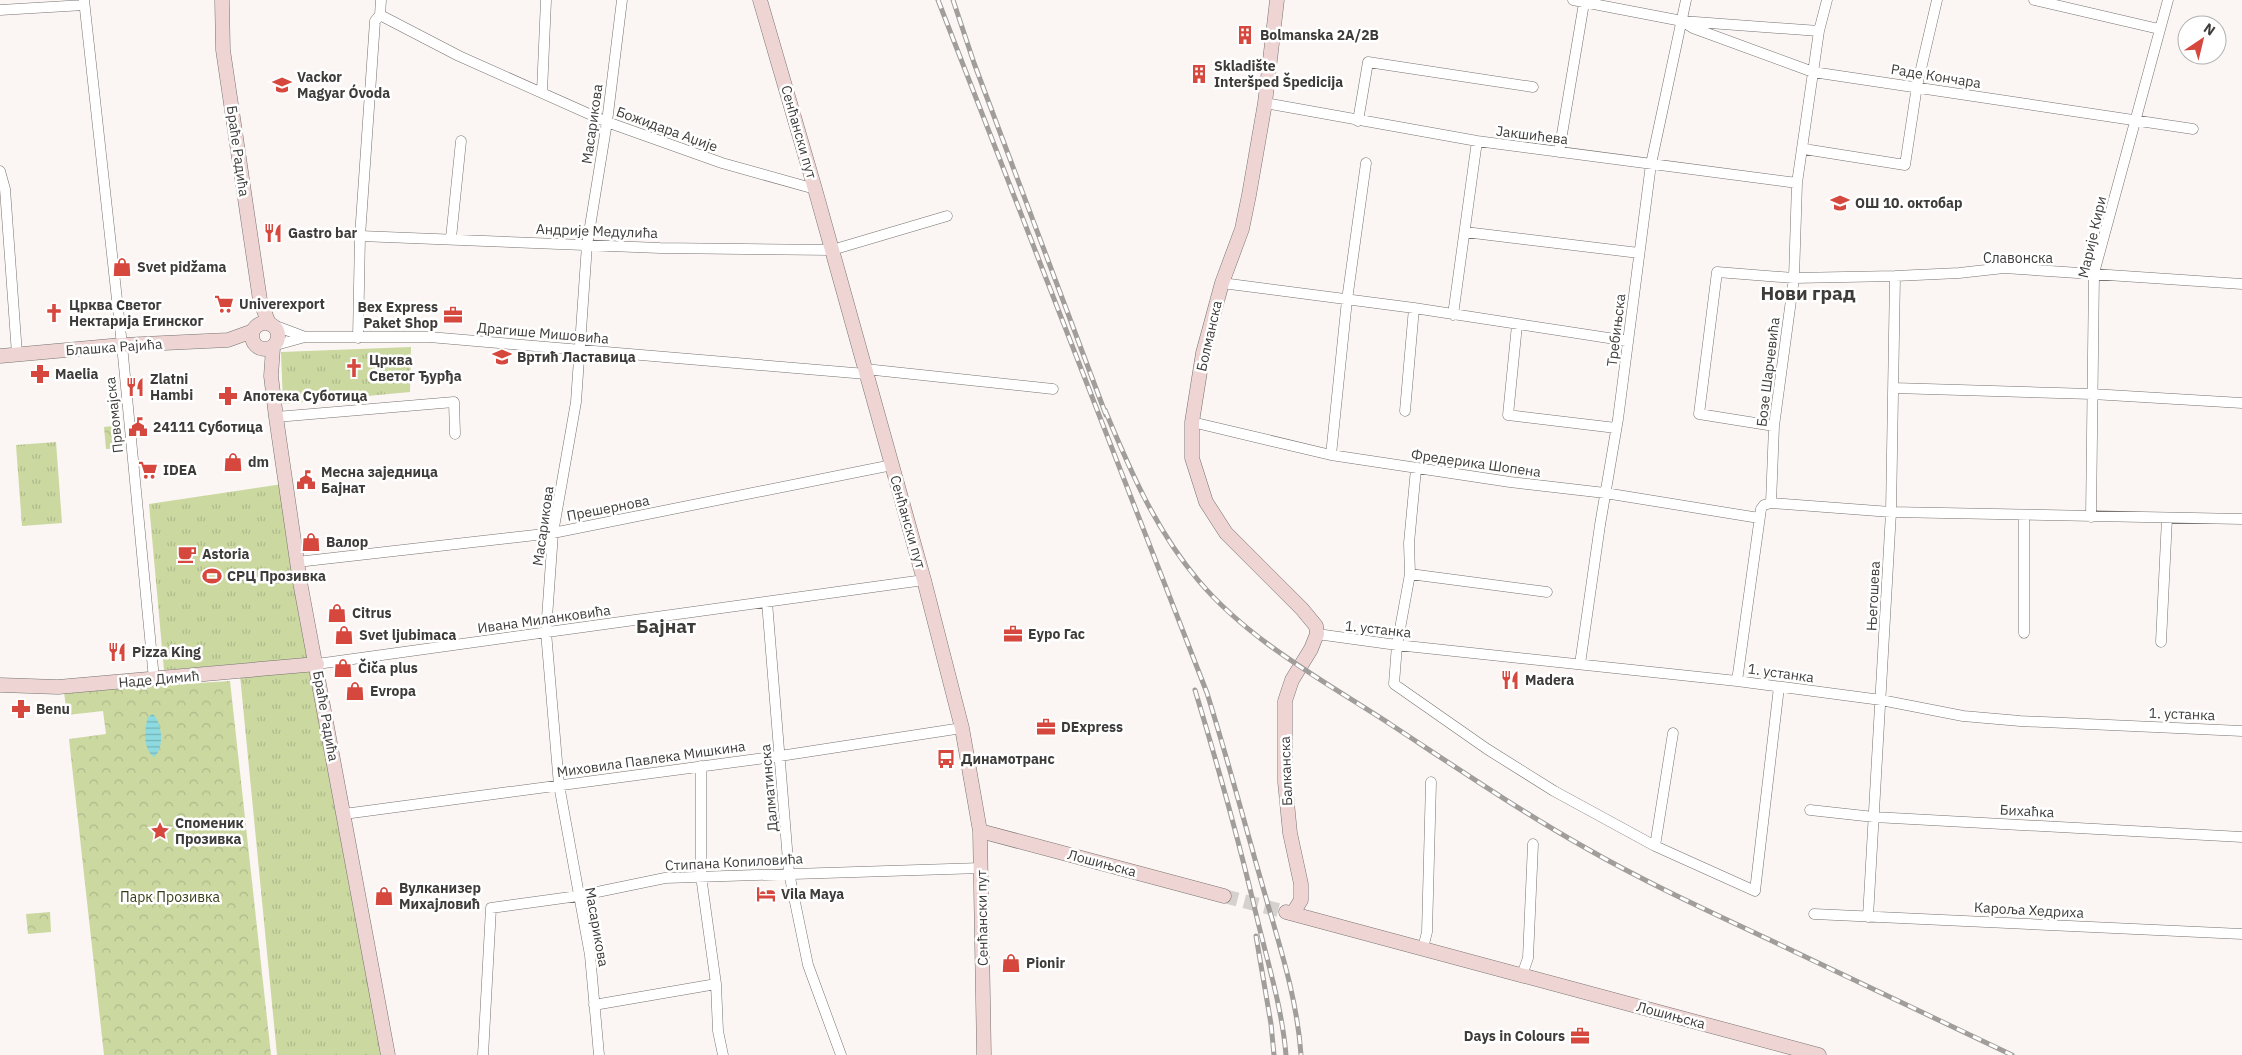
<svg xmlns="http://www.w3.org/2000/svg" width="2242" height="1055" viewBox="0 0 2242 1055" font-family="'IBM Plex Sans',sans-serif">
	<defs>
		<pattern id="grass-tufts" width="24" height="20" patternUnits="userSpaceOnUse" patternTransform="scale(1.25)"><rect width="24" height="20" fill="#cbd8a0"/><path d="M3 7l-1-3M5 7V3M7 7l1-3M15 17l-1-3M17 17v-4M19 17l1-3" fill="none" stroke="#afba8b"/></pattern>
		<pattern id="park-crowns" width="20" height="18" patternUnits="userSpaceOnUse" patternTransform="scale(1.25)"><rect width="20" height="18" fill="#cbd8a0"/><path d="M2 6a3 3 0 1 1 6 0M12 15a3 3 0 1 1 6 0" fill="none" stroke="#afba8b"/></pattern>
		<pattern id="water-rules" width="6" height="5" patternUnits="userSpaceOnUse" patternTransform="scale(1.25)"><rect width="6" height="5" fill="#8ddbe0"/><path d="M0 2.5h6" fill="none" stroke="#75b3b7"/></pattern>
	</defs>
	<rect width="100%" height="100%" fill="#fbf6f3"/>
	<path fill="url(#grass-tufts)" d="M 411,347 L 410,392 L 283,404 L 281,352 Z
		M 56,442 L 62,523 L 22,526 L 16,445 Z
		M 283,484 L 306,654 L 382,1055 L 277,1055 L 239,665 L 164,670 L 149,504 Z"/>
	<path fill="url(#park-crowns)" d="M 120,425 L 122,448 L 106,449 L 104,427 Z
		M 230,681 L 271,1055 L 104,1055 L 69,739 L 106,734 L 103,711 L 67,715 L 64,692 Z
		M 50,912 L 51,932 L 28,934 L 26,914 Z"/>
	<path fill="url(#water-rules)" d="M 153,714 C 163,724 164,749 154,757 C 143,750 144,729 148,717 Z"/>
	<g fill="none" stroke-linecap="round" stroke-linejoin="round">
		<path stroke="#d5d1ce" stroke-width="14" stroke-dasharray="14 7" stroke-linecap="butt" d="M 1224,896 L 1286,912"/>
		<g stroke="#767370" stroke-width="11">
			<path id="street" d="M 84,0 L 122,345 L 154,679
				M 1573,0 L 1682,21 L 1819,31
				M 2034,0 L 2159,29
				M 0,10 L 84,5
				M 380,15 L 459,56 L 607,122 L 722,163 L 815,189
				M 1682,21 L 1693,28 L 1813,72 L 2193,129
				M 542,92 L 546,0
				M 1265,103 L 1477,141 L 1797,183
				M 1358,121 L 1368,62 L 1533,87
				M 1804,149 L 1905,165 L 1917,86 L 1937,0
				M 1559,152 L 1584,3
				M 0,171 L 5,189 L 17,354
				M 1465,232 L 1639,253
				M 360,236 L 660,248 L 832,250 L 947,216
				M 451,238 L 461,141
				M 1222,283 L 1414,308 L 1628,341
				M 1453,315 L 1477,141
				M 273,325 L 305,337
				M 1517,325 L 1508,415 L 1616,428
				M 358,338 L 360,236 L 375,21 L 380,15 L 381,0
				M 276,345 L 305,337 L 429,337 L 866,374
				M 865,369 L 1053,389
				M 1894,388 L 2092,394 L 2242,403
				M 1405,411 L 1414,308
				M 276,417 L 454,402 L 455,434
				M 1192,422 L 1331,455 L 1510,482 L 1605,493 L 1759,518
				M 1774,426 L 1699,414 L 1717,272 L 1794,278 L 1895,276 L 1959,273 L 2004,268 L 2242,284
				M 1331,455 L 1347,300 L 1366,163
				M 1416,469 L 1409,543 L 1410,574 L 1397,645 L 1394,684 L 1487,749 L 1554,791 L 1655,846 L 1755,891 L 1779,687
				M 1771,503 L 1891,512 L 2242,519
				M 2091,517 L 2094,273 L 2168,0
				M 297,562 L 553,533 L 892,465
				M 1410,574 L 1547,592
				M 767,602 L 789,873 L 808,965 L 841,1055
				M 2024,633 L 2024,515
				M 1317,634 L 1397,645 L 1737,681 L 1881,700 L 1963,716 L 2020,721 L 2242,731
				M 2161,642 L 2167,518
				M 317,664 L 924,580
				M 1580,664 L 1600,525 L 1618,419 L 1651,164 L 1686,0
				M 1737,681 L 1761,509 L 1764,505 L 1771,503 L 1774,426 L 1794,278 L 1797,183 L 1819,31 L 1827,0
				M 701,766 L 701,876 L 716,984 L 718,1031 L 723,1055
				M 1810,810 L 1874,817 L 2242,837
				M 344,814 L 780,756 L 962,728
				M 1655,846 L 1673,733
				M 1814,914 L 2242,934
				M 1868,917 L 1891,512 L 1895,276
				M 1423,948 L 1427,932 L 1431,782
				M 1522,975 L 1528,958 L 1533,844
				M 594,1005 L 716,984
				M 483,1055 L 491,908 L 578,896 L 665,878 L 981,868
				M 599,1055 L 590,955 L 559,785 L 546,632 L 553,533 L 576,402 L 587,245 L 607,122 L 622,0"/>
		</g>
		<g stroke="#767370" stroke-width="15">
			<path id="secondary" d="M 222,0 L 223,50 L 260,300 L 269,324
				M 760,0 L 815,189 L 924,580 L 962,728 L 980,831 L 984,1055
				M 1277,0 L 1265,103 L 1249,195 L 1242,229 L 1222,283 L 1203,353 L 1192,422 L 1192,458 L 1206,502 L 1226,533 L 1302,609 L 1316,626 L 1317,634 L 1311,649 L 1292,680 L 1285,701 L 1285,782 L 1290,833 L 1301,884 L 1301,900 L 1293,913
				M252 336a13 13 0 1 1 26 0a13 13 0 1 1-26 0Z
				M 273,348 L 271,376 L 276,417 L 300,582 L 388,1055
				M 0,356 L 122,345 L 228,340 L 253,331
				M 0,685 L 58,687 L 317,664
				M 980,831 L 1224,896
				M 1286,912 L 1819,1055"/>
		</g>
		<use href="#street" stroke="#fff" stroke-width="10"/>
		<use href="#secondary" stroke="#eed5d3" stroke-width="14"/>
		<g stroke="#a09d9b" stroke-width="5">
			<path id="rail" d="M 938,0 L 1207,693 C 1227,757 1244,821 1262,884 C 1278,941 1297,996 1301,1055
				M 953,0 L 974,63 L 1106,415
				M 1105,410 C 1130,470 1155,529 1198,580 C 1249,641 1324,681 1390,724 C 1454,766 1517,809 1584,847 C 1643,881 1706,910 1768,939 C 1849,978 1931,1016 2012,1055
				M 1195,690 C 1218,766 1239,841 1257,918 C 1268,964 1282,1008 1286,1055
				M 1256,936 L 1271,1024 L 1274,1055"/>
		</g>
		<use href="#rail" stroke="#fff" stroke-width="3" stroke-dasharray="9" stroke-linecap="butt"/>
	</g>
	<defs>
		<g id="building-bare" transform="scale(1.5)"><path d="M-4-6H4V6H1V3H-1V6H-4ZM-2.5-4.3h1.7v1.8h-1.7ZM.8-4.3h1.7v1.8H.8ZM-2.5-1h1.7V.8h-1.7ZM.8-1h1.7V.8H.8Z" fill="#d6473e" stroke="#fff" stroke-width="2.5" paint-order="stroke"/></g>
		<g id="school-bare" transform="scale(1.5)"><path d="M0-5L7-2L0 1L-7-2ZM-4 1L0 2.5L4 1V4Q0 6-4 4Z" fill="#d6473e" stroke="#fff" stroke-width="2.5" paint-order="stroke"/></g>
		<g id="restaurant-bare" transform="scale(1.5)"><path d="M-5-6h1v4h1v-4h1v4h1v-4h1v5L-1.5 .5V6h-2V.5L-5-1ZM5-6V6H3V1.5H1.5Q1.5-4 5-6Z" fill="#d6473e" stroke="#fff" stroke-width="2.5" paint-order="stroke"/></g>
		<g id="shop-bare" transform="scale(1.5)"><path d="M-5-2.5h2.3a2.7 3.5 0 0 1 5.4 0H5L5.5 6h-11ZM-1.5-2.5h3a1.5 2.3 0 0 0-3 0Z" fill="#d6473e" stroke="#fff" stroke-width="2.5" paint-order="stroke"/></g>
		<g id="supermarket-bare" transform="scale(1.5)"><path d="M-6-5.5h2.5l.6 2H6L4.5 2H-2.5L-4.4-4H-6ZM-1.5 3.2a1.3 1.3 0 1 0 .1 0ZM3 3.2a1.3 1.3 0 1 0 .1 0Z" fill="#d6473e" stroke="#fff" stroke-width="2.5" paint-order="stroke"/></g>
		<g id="church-bare" transform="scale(1.5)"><path d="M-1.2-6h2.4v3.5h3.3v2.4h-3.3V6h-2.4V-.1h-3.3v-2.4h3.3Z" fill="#d6473e" stroke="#fff" stroke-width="2.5" paint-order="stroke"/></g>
		<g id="office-bare" transform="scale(1.5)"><path d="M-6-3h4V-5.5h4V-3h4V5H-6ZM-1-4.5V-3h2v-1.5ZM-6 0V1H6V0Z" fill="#d6473e" stroke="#fff" stroke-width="2.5" paint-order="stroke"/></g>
		<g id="pharmacy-bare" transform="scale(1.5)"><path d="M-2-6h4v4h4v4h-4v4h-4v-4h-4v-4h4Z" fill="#d6473e" stroke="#fff" stroke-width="2.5" paint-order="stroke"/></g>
		<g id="civic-bare" transform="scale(1.5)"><path d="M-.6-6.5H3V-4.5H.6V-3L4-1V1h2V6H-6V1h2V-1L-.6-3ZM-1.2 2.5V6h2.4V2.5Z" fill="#d6473e" stroke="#fff" stroke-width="2.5" paint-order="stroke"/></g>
		<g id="cafe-bare" transform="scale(1.5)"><path d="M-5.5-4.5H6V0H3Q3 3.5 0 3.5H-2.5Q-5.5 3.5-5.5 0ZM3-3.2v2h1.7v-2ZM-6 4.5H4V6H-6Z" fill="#d6473e" stroke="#fff" stroke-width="2.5" paint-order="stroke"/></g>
		<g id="stadium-bare" transform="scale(1.5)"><path d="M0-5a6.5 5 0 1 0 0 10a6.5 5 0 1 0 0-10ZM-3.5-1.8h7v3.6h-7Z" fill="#d6473e" stroke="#fff" stroke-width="2.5" paint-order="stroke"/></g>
		<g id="bus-bare" transform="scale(1.5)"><path d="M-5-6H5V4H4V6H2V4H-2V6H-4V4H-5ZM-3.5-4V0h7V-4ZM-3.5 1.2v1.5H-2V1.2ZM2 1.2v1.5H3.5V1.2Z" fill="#d6473e" stroke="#fff" stroke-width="2.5" paint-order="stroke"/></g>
		<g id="sight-bare" transform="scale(1.5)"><path d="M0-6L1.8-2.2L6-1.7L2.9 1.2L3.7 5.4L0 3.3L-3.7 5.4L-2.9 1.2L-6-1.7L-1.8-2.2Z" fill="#d6473e" stroke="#fff" stroke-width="2.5" paint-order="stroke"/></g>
		<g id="hotel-bare" transform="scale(1.5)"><path d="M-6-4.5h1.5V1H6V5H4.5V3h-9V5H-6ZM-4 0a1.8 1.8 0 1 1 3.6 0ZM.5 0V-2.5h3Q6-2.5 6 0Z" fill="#d6473e" stroke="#fff" stroke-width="2.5" paint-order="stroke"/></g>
	</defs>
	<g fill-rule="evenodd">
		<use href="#building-bare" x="1245" y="35"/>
		<use href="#building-bare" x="1199" y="74"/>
		<use href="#school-bare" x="282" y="85"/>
		<use href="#school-bare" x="1840" y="203"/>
		<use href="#restaurant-bare" x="273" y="233"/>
		<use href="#shop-bare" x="122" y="267"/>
		<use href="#supermarket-bare" x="224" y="304"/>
		<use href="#church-bare" x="54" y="313"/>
		<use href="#office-bare" x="453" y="315"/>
		<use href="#school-bare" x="502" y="357"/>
		<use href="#church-bare" x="354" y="368"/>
		<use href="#pharmacy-bare" x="40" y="374"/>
		<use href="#restaurant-bare" x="135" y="387"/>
		<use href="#pharmacy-bare" x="228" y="396"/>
		<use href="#civic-bare" x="138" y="427"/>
		<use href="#shop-bare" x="233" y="462"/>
		<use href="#supermarket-bare" x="148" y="470"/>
		<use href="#civic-bare" x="306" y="480"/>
		<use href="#shop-bare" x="311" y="542"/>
		<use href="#cafe-bare" x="187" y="554"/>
		<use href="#stadium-bare" x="212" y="576"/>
		<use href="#shop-bare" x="337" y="613"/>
		<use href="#office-bare" x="1013" y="634"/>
		<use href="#shop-bare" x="344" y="635"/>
		<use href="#restaurant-bare" x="117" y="652"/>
		<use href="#shop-bare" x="343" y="668"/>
		<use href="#restaurant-bare" x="1510" y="680"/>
		<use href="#shop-bare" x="355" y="691"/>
		<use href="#pharmacy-bare" x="21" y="709"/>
		<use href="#office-bare" x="1046" y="727"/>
		<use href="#bus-bare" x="946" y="759"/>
		<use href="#sight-bare" x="160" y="831"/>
		<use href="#hotel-bare" x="766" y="894"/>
		<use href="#shop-bare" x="384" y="896"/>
		<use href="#shop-bare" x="1011" y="963"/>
		<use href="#office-bare" x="1580" y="1036"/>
	</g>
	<g text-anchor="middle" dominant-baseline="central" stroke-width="5" stroke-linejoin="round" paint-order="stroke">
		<g font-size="14" font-weight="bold" fill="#3e3c3b" stroke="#fff" text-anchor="start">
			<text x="1260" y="35">Bolmanska 2A/2B</text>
			<text x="1214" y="66">Skladište<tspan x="1214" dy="16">Interšped Špedicija</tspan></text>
			<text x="297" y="77">Vackor<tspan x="297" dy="16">Magyar Óvoda</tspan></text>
			<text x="1855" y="203">ОШ 10. октобар</text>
			<text x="288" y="233">Gastro bar</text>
			<text x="137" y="267">Svet pidžama</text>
			<text x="239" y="304">Univerexport</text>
			<text x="69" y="305">Црква Светог<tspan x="69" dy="16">Нектарија Егинског</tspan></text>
			<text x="438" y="307" text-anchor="end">Bex Express<tspan x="438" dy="16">Paket Shop</tspan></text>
			<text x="517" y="357">Вртић Ластавица</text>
			<text x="369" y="360">Црква<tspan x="369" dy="16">Светог Ђурђа</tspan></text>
			<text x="55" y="374">Maelia</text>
			<text x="150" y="379">Zlatni<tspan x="150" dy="16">Hambi</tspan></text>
			<text x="243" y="396">Апотека Суботица</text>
			<text x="153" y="427">24111 Суботица</text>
			<text x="248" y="462">dm</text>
			<text x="163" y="470">IDEA</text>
			<text x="321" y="472">Месна заједница<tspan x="321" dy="16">Бајнат</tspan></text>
			<text x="326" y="542">Валор</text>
			<text x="202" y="554">Astoria</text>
			<text x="227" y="576">СРЦ Прозивка</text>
			<text x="352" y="613">Citrus</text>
			<text x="1028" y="634">Еуро Гас</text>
			<text x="359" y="635">Svet ljubimaca</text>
			<text x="132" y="652">Pizza King</text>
			<text x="358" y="668">Čiča plus</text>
			<text x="1525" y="680">Madera</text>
			<text x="370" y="691">Evropa</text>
			<text x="36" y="709">Benu</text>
			<text x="1061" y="727">DExpress</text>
			<text x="961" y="759">Динамотранс</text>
			<text x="175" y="823">Споменик<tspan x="175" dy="16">Прозивка</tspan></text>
			<text x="399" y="888">Вулканизер<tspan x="399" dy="16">Михајловић</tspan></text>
			<text x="781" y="894">Vila Maya</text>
			<text x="1026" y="963">Pionir</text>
			<text x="1565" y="1036" text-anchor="end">Days in Colours</text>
		</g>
		<g font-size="14" fill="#3e3c3b" stroke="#fff">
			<text transform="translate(1936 76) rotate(9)">Раде Кончара</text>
			<text transform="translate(592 124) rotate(-82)">Масарикова</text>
			<text transform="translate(667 129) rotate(20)">Божидара Аџије</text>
			<text transform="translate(799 132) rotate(74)">Сенћански пут</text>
			<text transform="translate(1532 135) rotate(7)">Јакшићева</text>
			<text transform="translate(238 151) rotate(82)">Браће Радића</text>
			<text transform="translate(597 231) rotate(2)">Андрије Медулића</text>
			<text transform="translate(2092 237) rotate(-77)">Марије Кири</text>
			<text x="2018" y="258">Славонска</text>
			<text transform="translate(1616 330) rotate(-83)">Требињска</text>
			<text transform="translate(543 333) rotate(5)">Драгише Мишовића</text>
			<text transform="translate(1209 336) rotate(-77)">Болманска</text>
			<text transform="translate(114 347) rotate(-4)">Блашка Рајића</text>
			<text transform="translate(1768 372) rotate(-83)">Бозе Шарчевића</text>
			<text transform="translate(114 415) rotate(-96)">Првомајска</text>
			<text transform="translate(1476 463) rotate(8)">Фредерика Шопена</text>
			<text transform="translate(608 508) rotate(-11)">Прешернова</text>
			<text transform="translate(908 522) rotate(74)">Сенћански пут</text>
			<text transform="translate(543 526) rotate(-82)">Масарикова</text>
			<text transform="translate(1873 596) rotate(-87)">Његошева</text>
			<text transform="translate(544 619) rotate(-8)">Ивана Миланковића</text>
			<text transform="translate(1378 629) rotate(6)">1. устанка</text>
			<text transform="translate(1781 673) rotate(8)">1. устанка</text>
			<text transform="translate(159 679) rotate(-5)">Наде Димић</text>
			<text transform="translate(2182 714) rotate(2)">1. устанка</text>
			<text transform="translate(326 716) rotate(80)">Браће Радића</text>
			<text transform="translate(651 759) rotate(-8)">Миховила Павлека Мишкина</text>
			<text transform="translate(1286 771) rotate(-92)">Балканска</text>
			<text transform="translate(769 788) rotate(-95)">Далматинска</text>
			<text transform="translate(2027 811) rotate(3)">Бихаћка</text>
			<text transform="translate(734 862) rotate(-3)">Стипана Копиловића</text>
			<text transform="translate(1102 863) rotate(15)">Лошињска</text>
			<text transform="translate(2029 910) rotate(3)">Кароља Хедриха</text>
			<text transform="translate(982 918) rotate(-91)">Сенћански пут</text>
			<text transform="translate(597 927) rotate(80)">Масарикова</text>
			<text transform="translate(1671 1015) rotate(15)">Лошињска</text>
		</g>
		<g font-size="14" fill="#363e13" stroke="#fff">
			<text x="170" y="897">Парк Прозивка</text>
		</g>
		<g font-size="19" font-weight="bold" fill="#3e3c3b" stroke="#fff">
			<text x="1808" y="293">Нови град</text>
			<text x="666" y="626">Бајнат</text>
		</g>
	</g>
	<g transform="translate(2202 40) rotate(35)"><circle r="24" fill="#ffffff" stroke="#b2b1b1"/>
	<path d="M0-4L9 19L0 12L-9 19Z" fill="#d6473e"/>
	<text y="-8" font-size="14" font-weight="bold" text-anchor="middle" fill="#3e3c3b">N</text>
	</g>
</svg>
